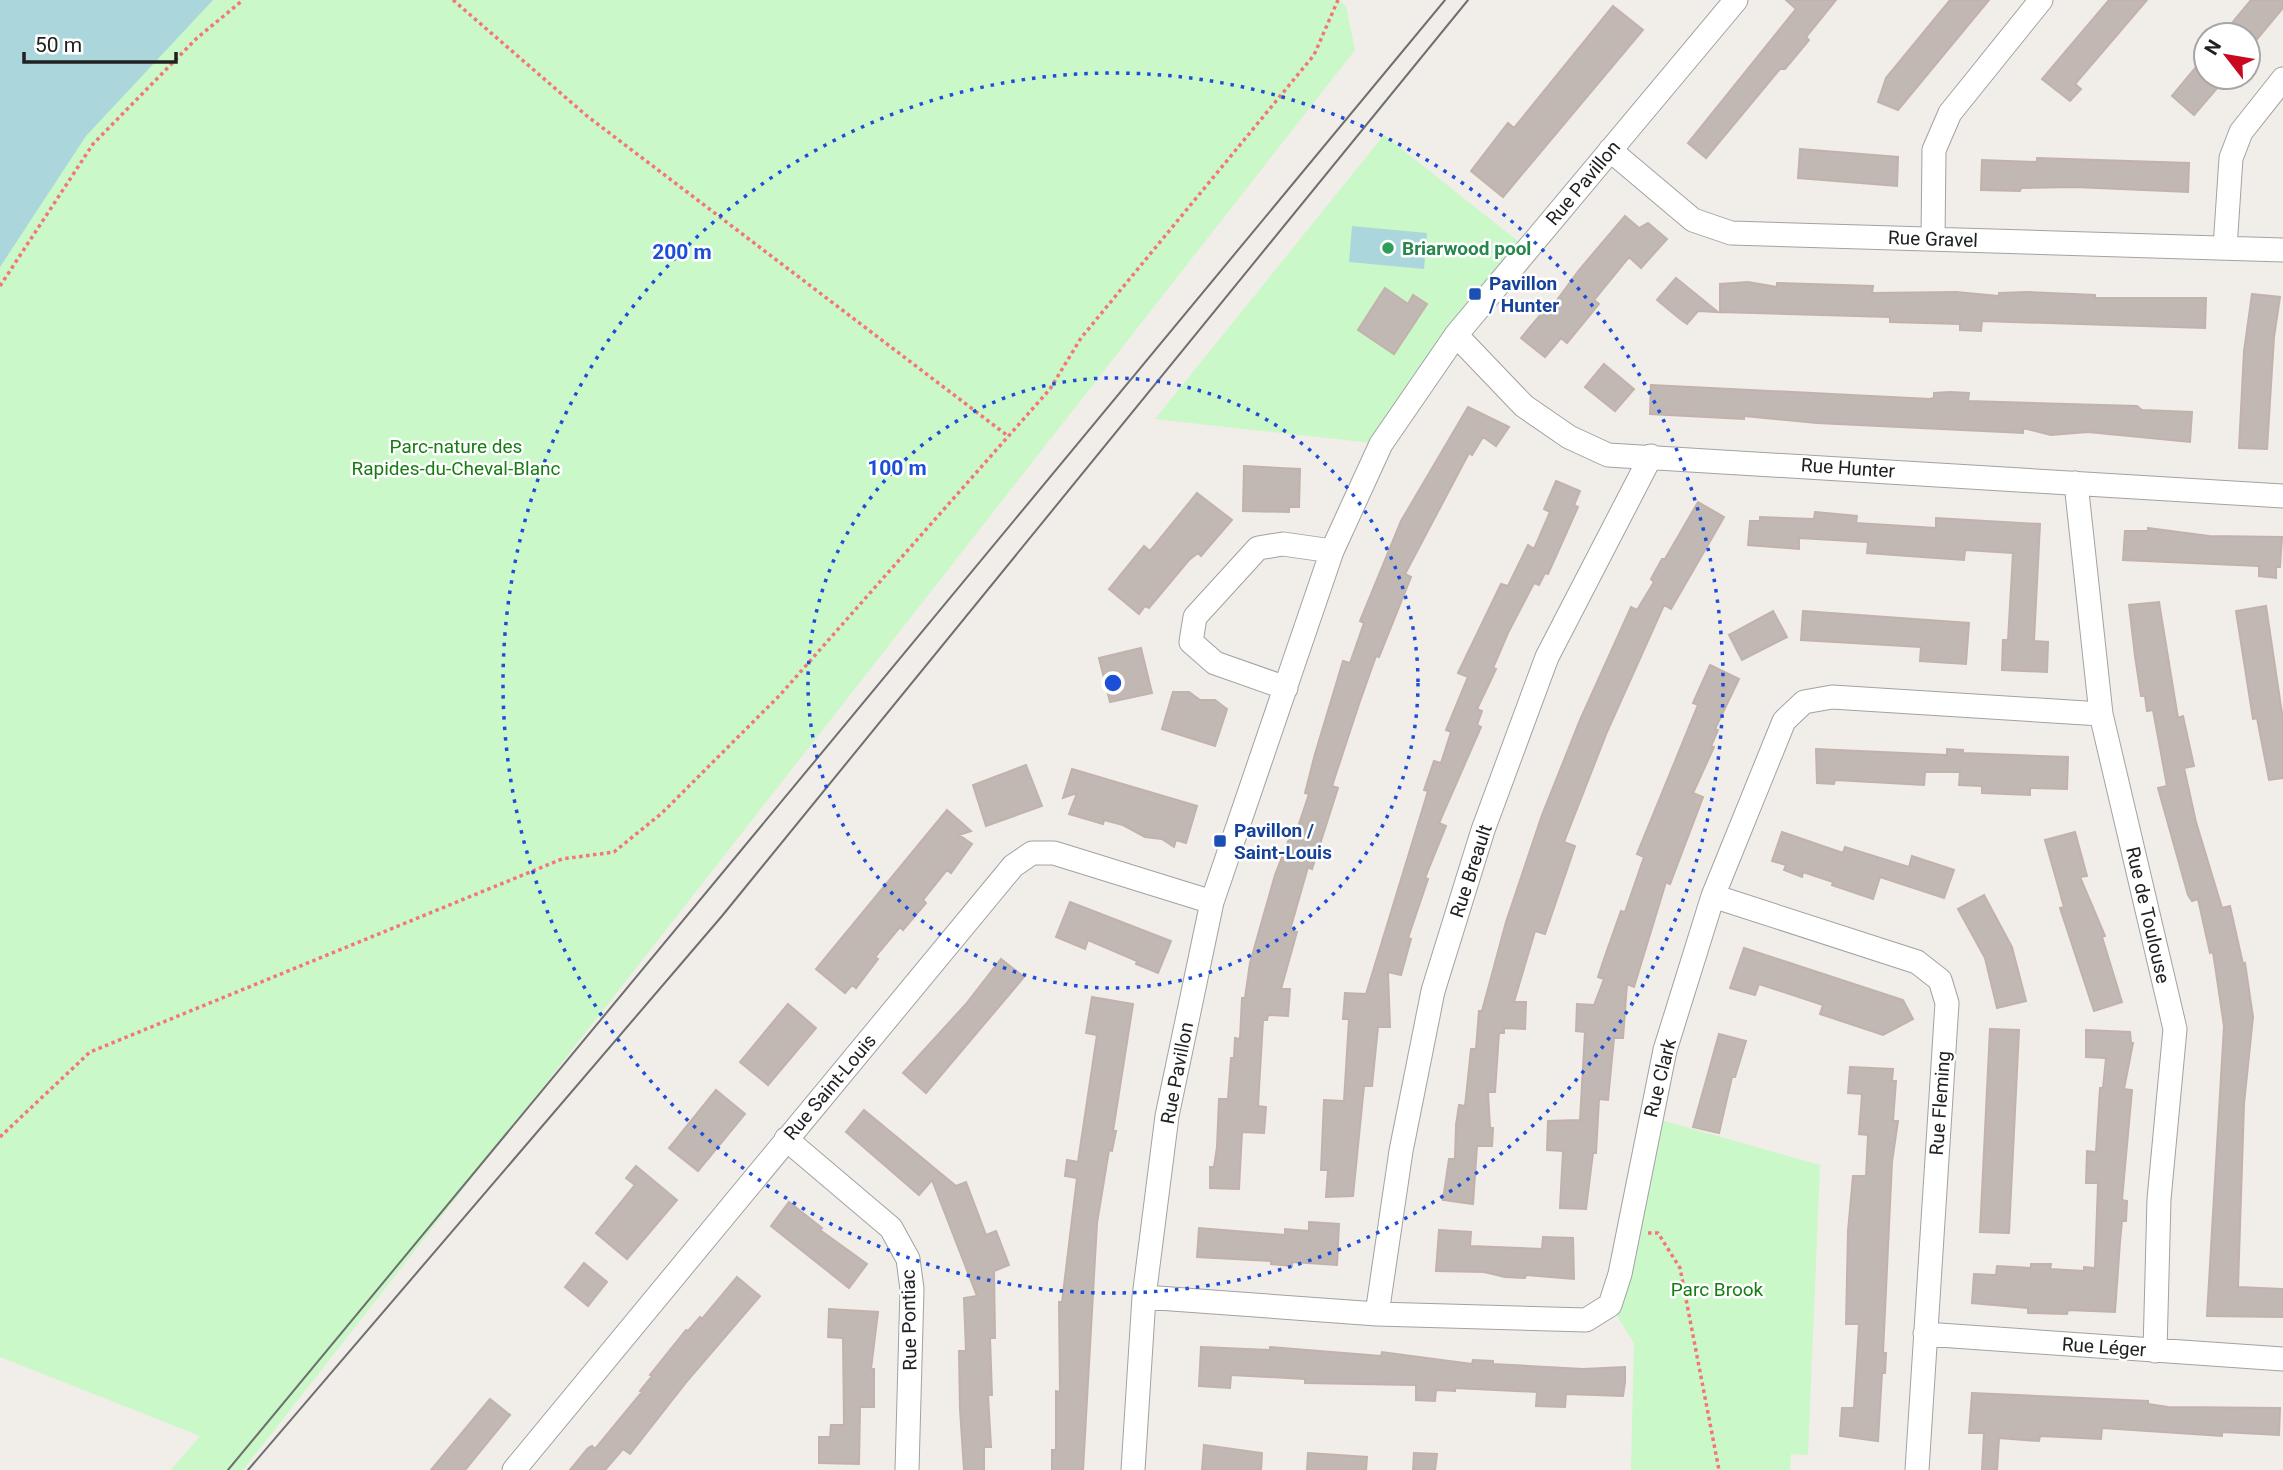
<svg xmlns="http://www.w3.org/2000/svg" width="2283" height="1470" viewBox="0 0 2283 1470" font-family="Roboto,sans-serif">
	<rect width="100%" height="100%" fill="#f1ede8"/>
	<path fill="#caf8c8" d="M 0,0 L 1339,0 L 1346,6 L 1355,50 L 243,1470 L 171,1470 L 200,1436 L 0,1357 Z
		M 1384,135 L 1528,249 L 1381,444 L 1155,419 Z
		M 1650,1117 L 1820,1165 L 1808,1455 L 1791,1454 L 1790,1470 L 1631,1470 L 1634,1343 L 1610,1305 Z"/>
	<path fill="#abd7dc" d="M 0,0 L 213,0 L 86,136 L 0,267 Z
		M 1352,226 L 1427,233 L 1424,269 L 1349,262 Z"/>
	<path fill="#c1b8b4" stroke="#c2b2ab" stroke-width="2" d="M 1786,0 L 1836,0 L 1806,37 L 1809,40 L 1785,69 L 1780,69 L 1706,158 L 1688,143 L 1796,9 Z
		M 1950,0 L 1989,0 L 1898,110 L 1878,102 L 1886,78 Z
		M 2109,0 L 2147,0 L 2075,84 L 2081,89 L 2070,101 L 2042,79 Z
		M 2251,0 L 2283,0 L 2283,8 L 2248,50 L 2248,35 L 2222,35 Z
		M 1613,6 L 1643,30 L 1503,197 L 1471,171 L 1508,123 L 1514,128 Z
		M 2206,55 L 2206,77 L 2219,86 L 2194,115 L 2172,96 Z
		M 1800,149 L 1898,157 L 1897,186 L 1798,178 Z
		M 2037,158 L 2189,163 L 2188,192 L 2075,187 L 2021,188 L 2020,191 L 1981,190 L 1982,160 L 2037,162 Z
		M 1625,216 L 1639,228 L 1648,223 L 1667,239 L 1641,268 L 1629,257 L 1594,300 L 1599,304 L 1567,343 L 1561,338 L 1545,357 L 1521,338 L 1546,308 L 1549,311 L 1579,270 Z
		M 1676,278 L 1718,312 L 1698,311 L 1687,324 L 1680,319 L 1657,300 Z
		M 1748,282 L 1777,287 L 1777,283 L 1873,286 L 1872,293 L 1956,292 L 1999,296 L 1999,293 L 2028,292 L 2095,295 L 2095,298 L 2206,298 L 2205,328 L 1982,321 L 1981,331 L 1960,330 L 1960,324 L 1890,322 L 1890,317 L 1720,312 L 1720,284 Z
		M 1385,288 L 1408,304 L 1413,295 L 1427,304 L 1394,354 L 1358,330 Z
		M 2252,294 L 2280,297 L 2274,337 L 2267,449 L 2239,448 L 2244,351 Z
		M 1604,364 L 1634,389 L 1615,411 L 1585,387 Z
		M 1651,385 L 1930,399 L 1934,398 L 1934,393 L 1950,392 L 1969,393 L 1968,401 L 2137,406 L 2142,410 L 2192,412 L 2190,442 L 2088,432 L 2051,435 L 2023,428 L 2023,433 L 1817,423 L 1744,416 L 1744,419 L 1650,414 Z
		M 1468,407 L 1509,427 L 1496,446 L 1483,437 L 1472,455 L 1469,453 L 1405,574 L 1411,577 L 1379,657 L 1376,656 L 1359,704 L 1332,786 L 1338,788 L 1312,869 L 1308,867 L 1290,930 L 1297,932 L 1281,989 L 1290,989 L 1288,1016 L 1268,1015 L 1267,1020 L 1263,1020 L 1258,1106 L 1266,1107 L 1264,1133 L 1242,1132 L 1239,1189 L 1210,1188 L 1210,1167 L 1214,1167 L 1217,1147 L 1219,1099 L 1228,1099 L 1231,1058 L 1234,1058 L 1235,1038 L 1240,1039 L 1242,998 L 1245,998 L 1250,963 L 1275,875 L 1291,834 L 1295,836 L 1309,794 L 1305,793 L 1315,754 L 1343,661 L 1350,663 L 1364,623 L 1360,621 L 1401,521 Z
		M 1244,466 L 1300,469 L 1299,507 L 1289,507 L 1289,512 L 1243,511 Z
		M 1556,481 L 1580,491 L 1574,505 L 1578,507 L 1548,574 L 1545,573 L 1539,585 L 1534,583 L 1508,633 L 1493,668 L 1496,669 L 1477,709 L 1482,711 L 1477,725 L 1481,727 L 1439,823 L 1446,826 L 1425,878 L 1428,879 L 1408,938 L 1411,939 L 1401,975 L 1388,972 L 1390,1027 L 1378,1027 L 1372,1086 L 1364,1086 L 1353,1196 L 1326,1197 L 1328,1170 L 1321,1170 L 1324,1100 L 1344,1101 L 1349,1019 L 1343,1019 L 1345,993 L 1366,994 L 1428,791 L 1424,790 L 1434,761 L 1441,763 L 1451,732 L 1446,730 L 1468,677 L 1458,673 L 1501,584 L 1508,586 L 1528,545 L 1534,549 L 1550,512 L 1544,509 Z
		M 1197,493 L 1232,520 L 1201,556 L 1198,553 L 1189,560 L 1149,608 L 1145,606 L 1139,614 L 1109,589 L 1144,546 L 1150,551 Z
		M 1698,502 L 1724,517 L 1671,609 L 1664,605 L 1607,732 L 1564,842 L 1575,846 L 1545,934 L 1535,931 L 1514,1002 L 1526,1002 L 1525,1029 L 1504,1028 L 1504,1033 L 1499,1033 L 1495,1092 L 1488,1092 L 1490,1128 L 1493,1128 L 1492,1146 L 1477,1146 L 1473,1204 L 1443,1200 L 1449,1159 L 1455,1159 L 1456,1125 L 1459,1105 L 1465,1106 L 1471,1049 L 1476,1049 L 1479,1011 L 1482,1011 L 1506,922 L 1542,815 L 1580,720 L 1631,607 L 1637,610 L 1654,582 L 1651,579 L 1662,559 L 1665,559 Z
		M 1815,512 L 1857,516 L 1856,523 L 1936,528 L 1936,518 L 2040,524 L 2034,641 L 2048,642 L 2047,672 L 2002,670 L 2003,640 L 2008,640 L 2013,553 L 1965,550 L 1964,560 L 1867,553 L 1868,542 L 1799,538 L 1799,549 L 1748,545 L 1750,521 L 1760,521 L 1760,517 L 1814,519 Z
		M 2148,528 L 2209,536 L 2282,537 L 2280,567 L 2276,567 L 2276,578 L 2259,576 L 2259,566 L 2123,560 L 2125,531 L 2148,531 Z
		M 2159,602 L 2178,718 L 2183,716 L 2194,766 L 2184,768 L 2196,822 L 2222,908 L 2230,906 L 2243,964 L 2245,963 L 2253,1017 L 2244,1104 L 2238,1287 L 2283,1289 L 2283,1317 L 2207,1316 L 2224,1026 L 2213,952 L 2210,953 L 2198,899 L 2192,901 L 2188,895 L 2158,788 L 2167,786 L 2153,710 L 2147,711 L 2145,696 L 2141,696 L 2135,656 L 2129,605 Z
		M 2266,606 L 2283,720 L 2283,778 L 2269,780 L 2257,718 L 2253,719 L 2236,611 Z
		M 1773,611 L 1787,637 L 1742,660 L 1729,635 Z
		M 1803,611 L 1969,623 L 1966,664 L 1920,661 L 1921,647 L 1801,640 Z
		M 1141,648 L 1152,693 L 1110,702 L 1099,658 Z
		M 1710,665 L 1739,679 L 1715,729 L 1718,730 L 1711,746 L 1714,747 L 1693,793 L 1703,797 L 1670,884 L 1666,882 L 1634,987 L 1627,984 L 1623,1038 L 1614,1038 L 1608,1100 L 1599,1099 L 1596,1153 L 1593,1153 L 1586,1209 L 1560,1208 L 1563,1151 L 1547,1150 L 1548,1121 L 1580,1120 L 1585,1032 L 1576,1031 L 1577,1004 L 1594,1005 L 1604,979 L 1598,977 L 1605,956 L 1621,911 L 1625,912 L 1644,857 L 1637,854 L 1698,705 L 1693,703 Z
		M 1173,692 L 1189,692 L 1200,700 L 1215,700 L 1227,709 L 1215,746 L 1162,729 Z
		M 1816,749 L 1947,755 L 1947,749 L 1963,750 L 1963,753 L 2068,757 L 2067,789 L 2030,788 L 2030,795 L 1982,793 L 1982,786 L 1959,785 L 1960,772 L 1925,772 L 1924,785 L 1835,780 L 1834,784 L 1817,783 Z
		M 1026,765 L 1042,806 L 986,826 L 973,785 Z
		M 1072,769 L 1197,806 L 1186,843 L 1176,840 L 1174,847 L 1162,839 L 1145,837 L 1123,825 L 1104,820 L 1103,824 L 1069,814 L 1077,793 L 1063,798 Z
		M 947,810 L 971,831 L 959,835 L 972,844 L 951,873 L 947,870 L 923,900 L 926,903 L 903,930 L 900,927 L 875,957 L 878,959 L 856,988 L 852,985 L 845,993 L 816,969 Z
		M 1782,832 L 1843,853 L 1845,847 L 1909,867 L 1912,856 L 1954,870 L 1944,898 L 1880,877 L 1873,899 L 1832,885 L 1833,882 L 1803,872 L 1802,877 L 1784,870 L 1786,865 L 1772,861 Z
		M 2075,832 L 2087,876 L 2080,877 L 2105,936 L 2102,937 L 2122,1002 L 2094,1011 L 2060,908 L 2064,907 L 2045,840 Z
		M 1984,895 L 2012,947 L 2026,1001 L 1997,1008 L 1985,958 L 1958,909 Z
		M 1070,902 L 1171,941 L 1158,973 L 1136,964 L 1137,961 L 1088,940 L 1085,949 L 1056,937 Z
		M 1744,948 L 1903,1000 L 1913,1019 L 1883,1035 L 1820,1014 L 1823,1005 L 1759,984 L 1755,995 L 1730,988 Z
		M 1001,959 L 1024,977 L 926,1093 L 903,1073 L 966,1004 Z
		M 1092,997 L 1133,1004 L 1113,1131 L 1116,1131 L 1112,1151 L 1109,1150 L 1097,1223 L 1083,1470 L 1052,1470 L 1052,1450 L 1056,1450 L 1056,1391 L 1060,1392 L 1059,1302 L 1062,1302 L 1077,1178 L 1065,1176 L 1067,1160 L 1078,1162 L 1097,1035 L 1086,1033 Z
		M 788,1004 L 816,1028 L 768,1085 L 740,1062 Z
		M 1990,1029 L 2019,1030 L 2009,1233 L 1980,1232 Z
		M 2086,1030 L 2130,1032 L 2131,1043 L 2133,1043 L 2124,1089 L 2132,1090 L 2122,1200 L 2127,1201 L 2126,1221 L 2122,1221 L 2120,1242 L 2115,1312 L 2068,1310 L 2067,1314 L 2028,1313 L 2028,1308 L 1972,1303 L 1974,1274 L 1996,1275 L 1997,1266 L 2031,1268 L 2031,1264 L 2051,1264 L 2050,1269 L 2084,1271 L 2084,1267 L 2095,1268 L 2098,1183 L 2086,1183 L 2087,1151 L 2096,1152 L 2100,1088 L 2103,1088 L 2106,1058 L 2086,1057 Z
		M 1719,1034 L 1746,1041 L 1735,1077 L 1732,1077 L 1719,1133 L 1693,1127 Z
		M 1850,1067 L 1893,1069 L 1892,1081 L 1896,1081 L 1893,1121 L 1898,1121 L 1892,1162 L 1883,1353 L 1886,1353 L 1885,1373 L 1882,1373 L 1878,1441 L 1840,1436 L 1842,1408 L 1854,1408 L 1859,1324 L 1846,1324 L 1848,1231 L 1853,1176 L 1866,1176 L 1868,1135 L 1859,1134 L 1862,1094 L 1848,1093 Z
		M 716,1090 L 745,1114 L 698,1171 L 669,1148 Z
		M 864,1110 L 956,1186 L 966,1182 L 986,1235 L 996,1231 L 1009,1265 L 994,1271 L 995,1338 L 990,1338 L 992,1395 L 988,1395 L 991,1447 L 984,1447 L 984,1470 L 964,1470 L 960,1409 L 959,1351 L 966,1351 L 964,1298 L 977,1296 L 932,1180 L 919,1195 L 846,1132 Z
		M 636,1166 L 677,1200 L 627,1259 L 596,1233 L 635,1185 L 626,1178 Z
		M 789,1202 L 822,1228 L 820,1230 L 867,1264 L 849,1288 L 771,1226 Z
		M 1309,1222 L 1339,1224 L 1337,1265 L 1292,1262 L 1292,1266 L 1271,1264 L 1271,1261 L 1197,1257 L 1199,1228 L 1285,1235 L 1285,1229 L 1309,1231 Z
		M 1439,1230 L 1471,1232 L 1470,1246 L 1542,1249 L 1543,1237 L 1573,1238 L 1574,1279 L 1526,1275 L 1525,1278 L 1505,1277 L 1484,1272 L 1436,1271 Z
		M 584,1263 L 607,1282 L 588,1306 L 565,1287 Z
		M 737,1277 L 760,1296 L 688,1380 L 630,1454 L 623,1449 L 605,1470 L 570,1470 L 588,1448 L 592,1446 L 595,1449 L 642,1392 L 640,1391 L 652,1376 L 650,1375 L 686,1330 L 688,1331 L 700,1317 L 702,1319 Z
		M 829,1309 L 878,1312 L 871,1369 L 874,1369 L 874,1407 L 860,1407 L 859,1464 L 819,1463 L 819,1437 L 830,1437 L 831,1425 L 844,1425 L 843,1338 L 828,1337 Z
		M 1201,1347 L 1270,1350 L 1270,1347 L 1381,1356 L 1382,1352 L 1472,1364 L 1473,1360 L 1493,1361 L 1493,1364 L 1583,1369 L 1625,1367 L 1625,1382 L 1623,1396 L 1566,1394 L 1565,1407 L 1536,1406 L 1537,1392 L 1455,1388 L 1455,1391 L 1436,1390 L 1435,1401 L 1416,1400 L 1416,1385 L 1305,1383 L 1305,1379 L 1231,1375 L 1230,1388 L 1199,1386 Z
		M 1972,1393 L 2148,1401 L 2148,1404 L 2168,1407 L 2280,1408 L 2279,1435 L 2222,1432 L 2222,1436 L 2102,1428 L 2101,1439 L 2040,1436 L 2039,1441 L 1999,1438 L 1997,1470 L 1982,1470 L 1984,1433 L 1969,1433 Z
		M 490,1399 L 510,1415 L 465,1470 L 431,1470 Z
		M 1204,1445 L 1262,1453 L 1261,1470 L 1202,1470 Z
		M 1308,1453 L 1367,1457 L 1366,1470 L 1307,1470 Z
		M 1414,1453 L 1437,1454 L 1435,1470 L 1413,1470 Z"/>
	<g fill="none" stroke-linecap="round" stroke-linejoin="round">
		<g stroke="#a2a2a2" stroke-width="25">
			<path id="minor" d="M 1610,150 L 1693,220 L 1731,233 L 2283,250
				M 1933,239 L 1934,150 L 1950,113 L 2041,0
				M 2225,248 L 2231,158 L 2241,132 L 2283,79
				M 1456,335 L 1524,406 L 1569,437 L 1608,455 L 2283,496
				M 2076,483 L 2101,714 L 2175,1029 L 2159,1199 L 2155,1351
				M 1286,688 L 1215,663 L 1191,642 L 1195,617 L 1258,548 L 1283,544 L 1332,551
				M 1713,896 L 1917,962 L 1940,980 L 1947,1003 L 1917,1470
				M 786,1139 L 891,1228 L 908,1259 L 912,1289 L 907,1470
				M 1144,1297 L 1377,1314 L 1586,1320 L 1610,1305 L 1620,1274 L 1665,1050 L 1713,896 L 1784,721 L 1804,702 L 1832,697 L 2101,714
				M 1377,1314 L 1401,1151 L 1433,991 L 1483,830 L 1547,657 L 1651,456
				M 1925,1334 L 2283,1359
				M 514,1470 L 1013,866 L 1032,853 L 1054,853 L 1212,902
				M 1133,1470 L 1144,1297 L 1167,1116 L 1212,902 L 1332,551 L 1381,444 L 1456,335 L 1736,0"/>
		</g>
		<path stroke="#f47678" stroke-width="3.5" stroke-dasharray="3.5 3.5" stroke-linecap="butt" d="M 453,0 L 587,116 L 1008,436
			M 0,286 L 93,144 L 197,38 L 243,0
			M 0,1137 L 90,1052 L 562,859 L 614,852 L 662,813 L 780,695 L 1050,389 L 1081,338 L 1314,55 L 1338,0
			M 1648,1233 L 1658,1233 L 1680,1268 L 1719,1470"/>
		<use href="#minor" stroke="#fff" stroke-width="23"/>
		<path stroke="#6f6f6f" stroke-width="2" d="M 228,1470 L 1445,0
			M 248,1470 L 722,916 L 1468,0"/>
	</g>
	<g fill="none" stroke="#1d4ed8" stroke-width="3.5" stroke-dasharray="3.5 7">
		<circle cx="1113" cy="683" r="305"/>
		<circle cx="1113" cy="683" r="610"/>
	</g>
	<circle fill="#2e9e5b" stroke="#fff" stroke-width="2.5" cx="1388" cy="248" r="7"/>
	<g fill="#1a4fb4" stroke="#fff" stroke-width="2.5">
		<rect x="1468" y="287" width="14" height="14" rx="3.5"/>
		<rect x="1213" y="834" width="14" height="14" rx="3.5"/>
	</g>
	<g text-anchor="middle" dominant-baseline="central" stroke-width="5" stroke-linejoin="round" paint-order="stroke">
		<g font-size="19" fill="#212121" stroke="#fff">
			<text transform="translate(1583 183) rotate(-50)">Rue Pavillon</text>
			<text transform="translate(1933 239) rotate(2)">Rue Gravel</text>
			<text transform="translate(1848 468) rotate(4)">Rue Hunter</text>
			<text transform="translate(1471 871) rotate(-72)">Rue Breault</text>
			<text transform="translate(2148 915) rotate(77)">Rue de Toulouse</text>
			<text transform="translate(1177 1073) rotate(-79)">Rue Pavillon</text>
			<text transform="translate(1660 1078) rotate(-76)">Rue Clark</text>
			<text transform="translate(830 1087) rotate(-50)">Rue Saint-Louis</text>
			<text transform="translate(1940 1103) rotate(-86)">Rue Fleming</text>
			<text transform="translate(909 1320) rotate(-91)">Rue Pontiac</text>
			<text transform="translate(2104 1347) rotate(4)">Rue Léger</text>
		</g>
		<g font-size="19" font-weight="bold" fill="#27864d" stroke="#fff" text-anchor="start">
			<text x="1402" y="248">Briarwood pool</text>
		</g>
		<g font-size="19" font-weight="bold" fill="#164399" stroke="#fff" text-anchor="start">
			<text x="1489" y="283">Pavillon<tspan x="1489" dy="22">/ Hunter</tspan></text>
			<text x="1234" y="830">Pavillon /<tspan x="1234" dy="22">Saint-Louis</tspan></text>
		</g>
		<g font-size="19" fill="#157d11" stroke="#fff">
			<text x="456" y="446">Parc-nature des<tspan x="456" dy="22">Rapides-du-Cheval-Blanc</tspan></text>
			<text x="1717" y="1289">Parc Brook</text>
		</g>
	</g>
	<circle cx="1113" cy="683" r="10" fill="#1d4ed8" stroke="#fff" stroke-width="3.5"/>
	<g font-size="21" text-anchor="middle" font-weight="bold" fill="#1d4ed8" stroke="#fff" stroke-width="5" stroke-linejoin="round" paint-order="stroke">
		<text x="682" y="259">200 m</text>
		<text x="897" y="475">100 m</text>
	</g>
	<g transform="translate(2227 56) rotate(301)"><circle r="33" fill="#ffffff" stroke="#a6a6a6" stroke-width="2"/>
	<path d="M0-5L12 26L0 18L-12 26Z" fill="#c90920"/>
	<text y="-10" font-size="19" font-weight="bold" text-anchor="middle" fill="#212121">N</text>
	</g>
	<path d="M24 52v10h152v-10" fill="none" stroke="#212121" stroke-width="3.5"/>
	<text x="35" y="52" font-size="21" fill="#212121" stroke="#ffffff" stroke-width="5" paint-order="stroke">50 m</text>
</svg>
